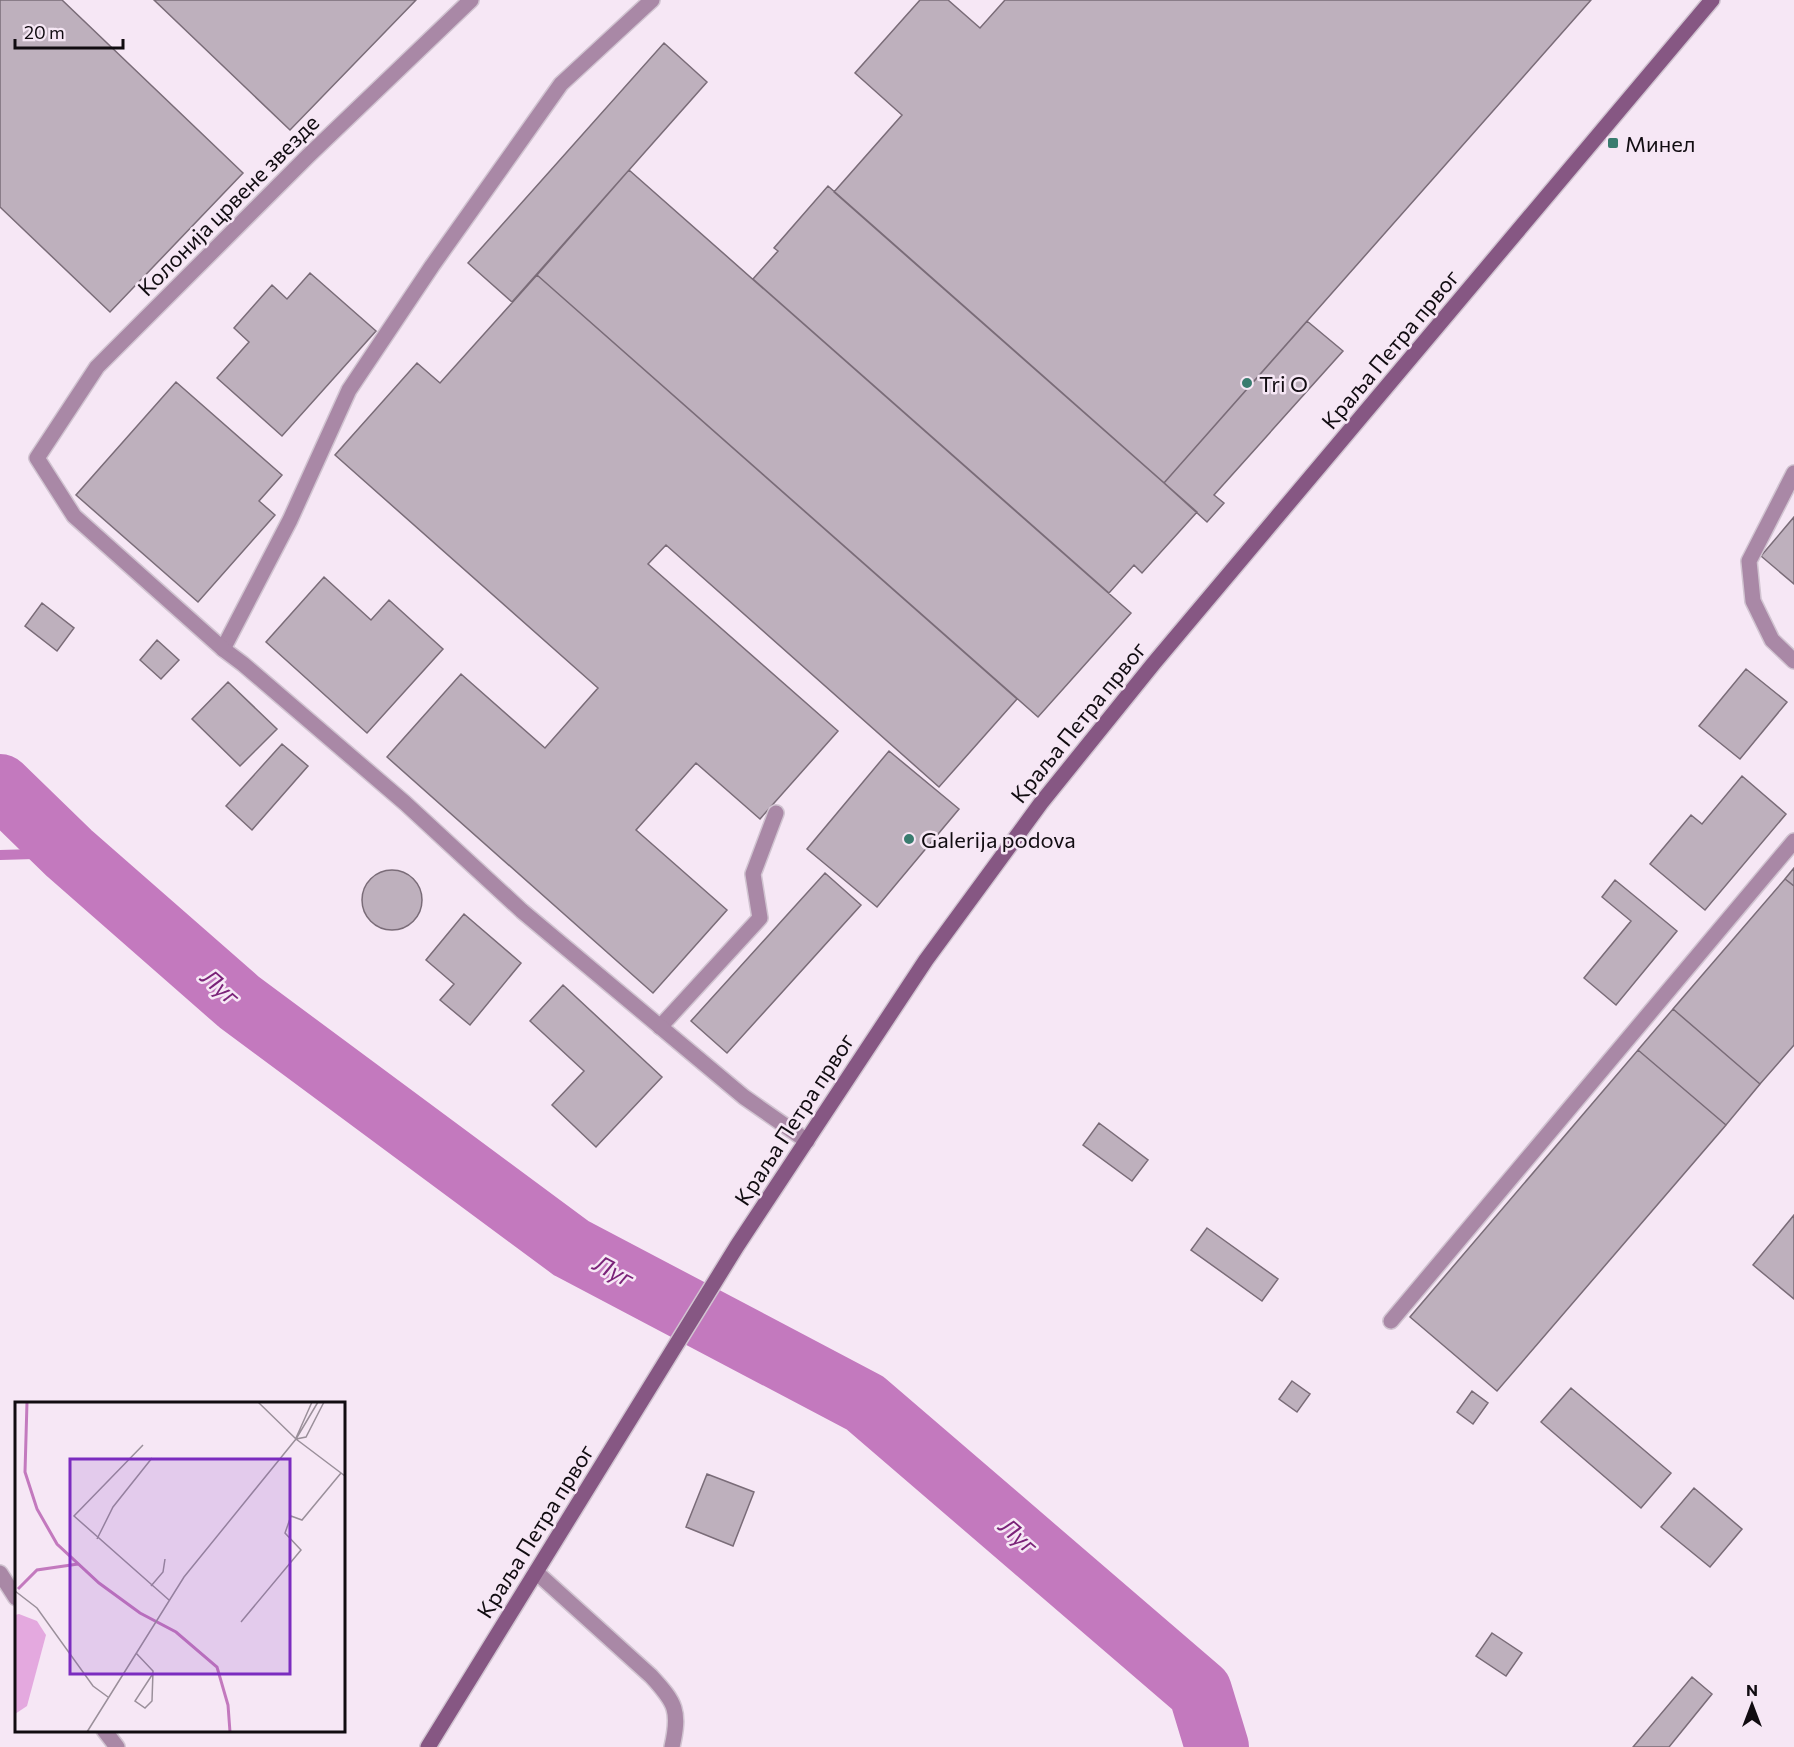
<svg xmlns="http://www.w3.org/2000/svg" width="1794" height="1747" viewBox="0 0 1794 1747" font-family="Commissioner,sans-serif">
	<rect width="100%" height="100%" fill="#f6e7f5"/>
	<g fill="none" stroke-linecap="round" stroke-linejoin="round">
		<path stroke="#c379be" stroke-width="10" d="M 0,855 L 69,853"/>
		<path stroke="#c379be" stroke-width="64" d="M 0,786 L 69,853 L 239,1002 L 571,1248 L 865,1403 L 1200,1691 L 1217,1747"/>
	</g>
	<path fill="#beb0bd" stroke="#7a6c78" stroke-width="1.5" d="M 0,0 L 62,0 L 243,173 L 110,312 L 0,207 Z
		M 154,0 L 416,0 L 290,130 Z
		M 920,0 L 948,0 L 980,28 L 1005,0 L 1591,0 L 1164,483 L 834,192 L 902,115 L 855,73 Z
		M 664,43 L 707,82 L 512,302 L 468,263 Z
		M 629,170 L 1131,613 L 1038,717 L 537,275 Z
		M 828,186 L 1197,512 L 1142,573 L 1134,565 L 1109,593 L 753,279 L 778,251 L 774,248 Z
		M 310,273 L 376,331 L 282,436 L 217,378 L 249,342 L 234,328 L 272,285 L 287,299 Z
		M 537,275 L 1017,699 L 939,787 L 666,545 L 648,564 L 838,731 L 760,819 L 696,763 L 636,830 L 727,910 L 653,993 L 387,757 L 461,674 L 545,748 L 598,688 L 335,455 L 417,363 L 440,383 Z
		M 1307,321 L 1343,351 L 1214,495 L 1224,503 L 1207,522 L 1164,483 Z
		M 176,382 L 282,475 L 259,501 L 275,515 L 198,602 L 76,495 Z
		M 1794,517 L 1794,584 L 1761,556 Z
		M 324,577 L 371,620 L 389,600 L 443,649 L 367,733 L 266,642 Z
		M 42,603 L 74,628 L 57,651 L 25,626 Z
		M 157,640 L 179,660 L 161,679 L 140,660 Z
		M 1746,669 L 1787,702 L 1740,759 L 1699,726 Z
		M 228,682 L 277,729 L 240,766 L 192,719 Z
		M 282,744 L 308,766 L 252,830 L 226,806 Z
		M 889,751 L 959,809 L 877,907 L 807,849 Z
		M 1742,776 L 1786,814 L 1705,910 L 1650,864 L 1691,815 L 1702,824 Z
		M 1794,868 L 1794,886 L 1785,879 Z
		M362 900a30 30 0 1 1 60 0a30 30 0 1 1-60 0Z
		M 825,873 L 861,905 L 727,1053 L 691,1021 Z
		M 1785,879 L 1794,886 L 1794,1045 L 1760,1084 L 1673,1009 Z
		M 1615,880 L 1677,931 L 1616,1005 L 1584,978 L 1631,921 L 1602,897 Z
		M 464,914 L 521,963 L 470,1025 L 440,1000 L 454,984 L 426,960 Z
		M 563,985 L 662,1077 L 596,1147 L 552,1105 L 584,1071 L 530,1021 Z
		M 1673,1009 L 1760,1084 L 1726,1125 L 1638,1050 Z
		M 1638,1050 L 1726,1125 L 1497,1391 L 1410,1317 Z
		M 1099,1123 L 1148,1160 L 1132,1181 L 1083,1145 Z
		M 1794,1215 L 1794,1299 L 1753,1265 Z
		M 1207,1228 L 1278,1279 L 1262,1301 L 1191,1250 Z
		M 1292,1381 L 1310,1394 L 1297,1412 L 1279,1399 Z
		M 1571,1388 L 1671,1473 L 1641,1508 L 1541,1422 Z
		M 1472,1391 L 1488,1403 L 1473,1424 L 1457,1412 Z
		M 707,1474 L 754,1492 L 733,1546 L 686,1527 Z
		M 1694,1488 L 1742,1529 L 1710,1567 L 1661,1527 Z
		M 1492,1633 L 1522,1653 L 1506,1676 L 1476,1656 Z
		M 1692,1677 L 1712,1694 L 1669,1747 L 1633,1747 Z"/>
	<g fill="none" stroke-linecap="round" stroke-linejoin="round">
		<g stroke="#d1c4d1" stroke-width="18">
			<path id="lane" d="M 1794,473 L 1749,561 L 1753,601 L 1772,640 L 1794,661
				M 223,649 L 290,520 L 349,390 L 432,266 L 561,84 L 652,0
				M 660,1027 L 760,918 L 753,874 L 776,813
				M 1391,1321 L 1794,841
				M 536,1572 L 651,1676 C 676,1703 680,1711 672,1747"/>
		</g>
		<g stroke="#d1c4d1" stroke-width="18">
			<path id="street" d="M 471,0 L 308,156 L 97,367 L 37,458 L 74,516 L 223,649 L 243,664 L 405,803 L 522,911 L 744,1097 L 807,1141
				M 0,1573 L 16,1598
				M 104,1730 L 117,1747"/>
		</g>
		<g stroke="#d1c4d1" stroke-width="18">
			<path id="secondary" d="M 428,1747 L 737,1246 L 926,960 L 1003,855 L 1041,803 L 1154,663 L 1712,0"/>
		</g>
		<use href="#lane" stroke="#a988a6" stroke-width="15"/>
		<use href="#street" stroke="#a988a6" stroke-width="15"/>
		<use href="#secondary" stroke="#865783" stroke-width="15"/>
	</g>
	<g fill="#397c6f" stroke="#f6e7f5" stroke-width="2">
		<rect x="1607" y="137" width="12" height="12" rx="3"/>
		<circle cx="1247" cy="383" r="6"/>
		<circle cx="909" cy="839" r="6"/>
	</g>
	<g text-anchor="middle" dominant-baseline="central" stroke-width="5" stroke-linejoin="round" paint-order="stroke">
		<g font-size="22" fill="#110c11" stroke="#f6e7f5" text-anchor="start">
			<text x="1625" y="143">Минел</text>
			<text x="1259" y="383">Tri O</text>
			<text x="921" y="839">Galerija podova</text>
		</g>
		<g font-size="22" fill="#110c11" stroke="#f6e7f5">
			<text transform="translate(228 205) rotate(-45)">Колонија црвене звезде</text>
			<text transform="translate(1390 349) rotate(-50)">Краља Петра првог</text>
			<text transform="translate(1078 722) rotate(-51)">Краља Петра првог</text>
			<text transform="translate(794 1119) rotate(-57)">Краља Петра првог</text>
			<text transform="translate(535 1531) rotate(-58)">Краља Петра првог</text>
		</g>
		<g font-size="24" font-style="italic" fill="#7a2278" stroke="#f6e7f5">
			<text transform="translate(221 986) rotate(41)">Луг</text>
			<text transform="translate(614 1270) rotate(28)">Луг</text>
			<text transform="translate(1019 1535) rotate(41)">Луг</text>
		</g>
	</g>
	<g transform="translate(15 1402)">
		<rect width="330" height="330" fill="#f6e7f5"/>
		<path d="M 4,212 L 22,219 L 31,233 L 12,304 L 0,312 L 0,213 Z" fill="#e4a9df"/>
		<path fill="none" stroke="#c379be" stroke-width="3" d="M 12,0 L 10,70 L 22,107 L 42,142 L 84,181 L 125,211 L 161,230 L 202,265 L 213,303 L 215,330M 3,187 L 22,168 L 63,162"/>
		<path fill="none" stroke="#9a8f9a" stroke-width="1.5" d="M 243,0 L 281,37 L 330,74M 281,36 L 297,0M 281,37 L 291,35 L 309,0M 128,43 L 59,114 L 154,198M 82,137 L 98,105 L 137,56M 136,184 L 148,170 L 150,157M 0,189 L 22,206 L 78,284 L 93,295M 226,220 L 286,148 L 270,131 L 276,114 L 287,118 L 326,71M 121,251 L 138,269 L 137,299 L 130,306 L 120,299 L 137,273M 72,330 L 169,175 L 281,37 L 303,0"/>
		<path fill="#7b2cbf" fill-opacity="0.15" stroke="#7b2cbf" stroke-width="3" d="M 55,57 L 275,57 L 275,272 L 55,272 Z"/>
		<rect width="330" height="330" fill="none" stroke="#110c11" stroke-width="3"/>
	</g>
	<g transform="translate(1752 1705)" stroke="#f6e7f5" stroke-width="4.5" paint-order="stroke">
	<path d="M0-4.5L10 22L0 15L-10 22Z" fill="#110c11"/>
	<text y="-9" font-size="16" font-weight="bold" text-anchor="middle" fill="#110c11">N</text>
	</g>
	<path d="M15 39v9h108v-9" fill="none" stroke="#110c11" stroke-width="3"/>
	<text x="24" y="39" font-size="18" fill="#110c11" stroke="#f6e7f5" stroke-width="4.5" paint-order="stroke">20 m</text>
</svg>
